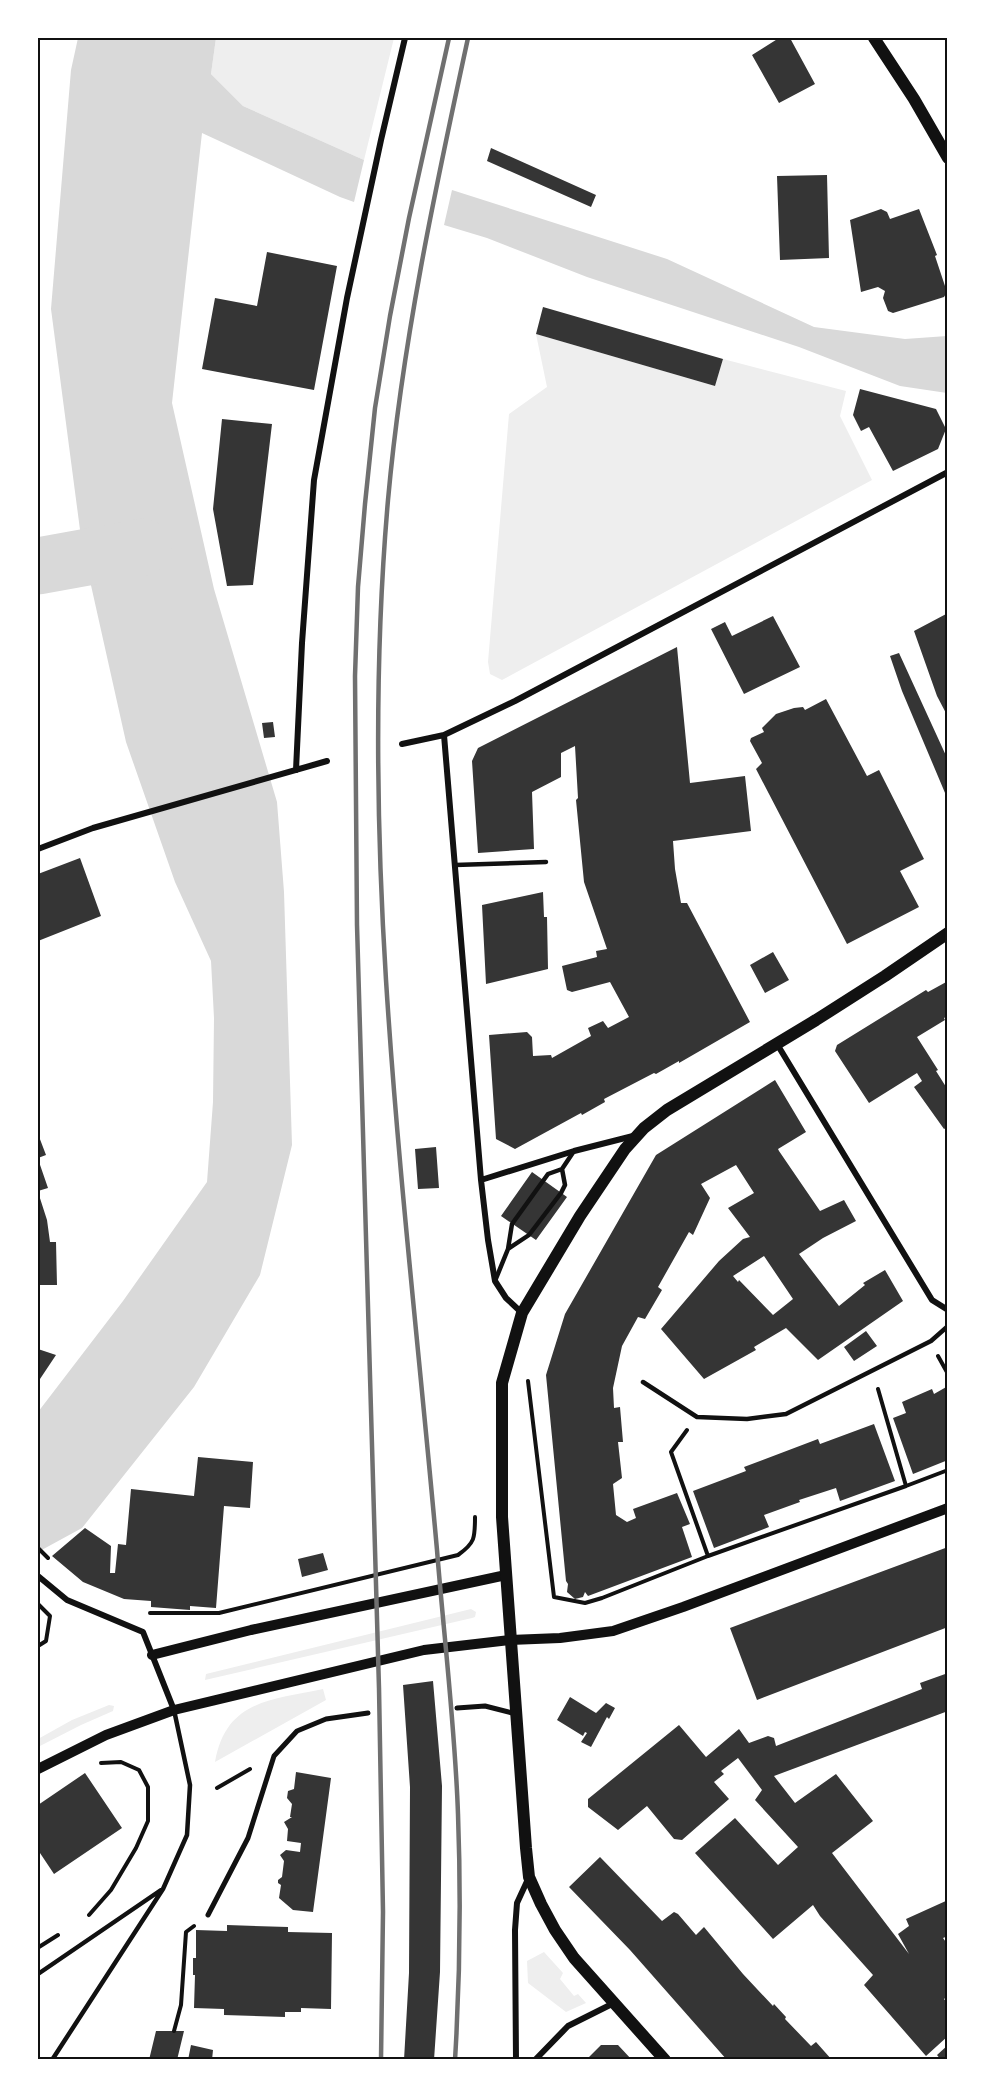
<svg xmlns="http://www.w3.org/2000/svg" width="985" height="2097" viewBox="0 0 985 2097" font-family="Montserrat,sans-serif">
	<rect width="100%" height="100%" fill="#fff"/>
	<path fill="#eee" d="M 216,38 L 394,38 L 364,160 L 243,106 L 211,74 Z
		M 536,334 L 715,386 L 723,359 L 846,391 L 840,416 L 872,480 L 502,680 L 490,674 L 488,662 L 509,414 L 547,387 Z
		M 471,1609 L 476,1612 L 475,1617 L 472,1618 L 205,1680 L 206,1674 Z
		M 323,1689 L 326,1700 L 215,1762 C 226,1700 271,1700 323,1689 Z
		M 109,1705 L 114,1706 L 113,1711 L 81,1725 L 38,1747 L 38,1739 L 72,1720 Z
		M 544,1952 L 563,1973 L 560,1979 L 574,1996 L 578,1994 L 586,2003 L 566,2012 L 528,1983 L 527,1961 Z"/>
	<path fill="#d9d9d9" d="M 78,38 L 216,38 L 211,74 L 243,106 L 364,160 L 354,202 L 340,197 L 202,133 L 172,403 L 214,589 L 277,802 L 284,892 L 292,1145 L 260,1275 L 194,1387 L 82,1528 L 38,1552 L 38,1412 L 123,1301 L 207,1182 L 213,1102 L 214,1018 L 211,961 L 175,882 L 126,742 L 82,545 L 51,309 L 71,70 Z
		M 452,190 L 667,259 L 814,327 L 905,339 L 947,336 L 947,393 L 900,386 L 799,347 L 587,277 L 487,238 L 444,225 Z"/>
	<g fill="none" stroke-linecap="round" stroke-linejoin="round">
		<path stroke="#d9d9d9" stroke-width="57" d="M 38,566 L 143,547"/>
	</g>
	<path fill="#353535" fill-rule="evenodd" d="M 779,38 L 790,38 L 815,84 L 779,103 L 752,55 Z
		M 491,148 L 596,195 L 591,207 L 487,161 Z
		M 827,175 L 829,258 L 780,260 L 777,176 Z
		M 881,209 L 887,212 L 890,219 L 919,209 L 937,255 L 935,256 L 947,292 L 944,297 L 893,313 L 888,311 L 883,298 L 885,291 L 878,287 L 861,292 L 850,220 Z
		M 267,252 L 337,266 L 314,390 L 202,369 L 215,298 L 257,306 Z
		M 543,307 L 723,359 L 715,386 L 536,334 Z
		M 860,389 L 936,409 L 946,429 L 938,449 L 893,471 L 869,427 L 861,431 L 853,415 Z
		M 222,419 L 272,424 L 253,585 L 227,586 L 213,509 Z
		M 948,613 L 948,717 L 937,696 L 914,631 Z
		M 773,616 L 800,667 L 744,694 L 711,629 L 725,622 L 732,636 Z
		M 677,647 L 690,783 L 745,776 L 751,831 L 673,841 L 675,869 L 681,903 L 687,903 L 750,1022 L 679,1063 L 679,1061 L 656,1074 L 654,1073 L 604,1099 L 605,1102 L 582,1115 L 581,1113 L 515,1149 L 496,1139 L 489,1035 L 527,1032 L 532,1037 L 533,1056 L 551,1055 L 552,1058 L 591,1036 L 588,1028 L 603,1021 L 608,1028 L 629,1017 L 610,982 L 572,992 L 567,990 L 562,966 L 597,957 L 596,951 L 607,949 L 584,882 L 576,800 L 578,798 L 575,746 L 561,753 L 561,777 L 532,792 L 534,849 L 478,853 L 472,761 L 478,748 Z
		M 899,653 L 948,760 L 948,800 L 902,691 L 890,656 Z
		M 826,699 L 867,776 L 879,770 L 924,859 L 900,871 L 919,907 L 847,944 L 756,769 L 762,763 L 750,741 L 751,738 L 764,732 L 762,728 L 776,714 L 794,708 L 803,707 L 805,710 Z
		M 273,722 L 275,737 L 264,738 L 262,723 Z
		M 80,858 L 101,916 L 38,941 L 38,874 Z
		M 543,892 L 544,917 L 547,917 L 548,969 L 486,984 L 482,905 Z
		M 773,952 L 789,980 L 765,993 L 750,965 Z
		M 948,981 L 948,1016 L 944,1018 L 945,1020 L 917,1037 L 938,1070 L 936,1071 L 948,1090 L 948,1127 L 944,1129 L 914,1087 L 922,1081 L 917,1073 L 869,1103 L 835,1051 L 837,1045 L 926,990 L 928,992 Z
		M 775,1080 L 806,1132 L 778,1149 L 779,1151 L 820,1211 L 844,1200 L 856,1221 L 823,1238 L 799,1254 L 839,1306 L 865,1285 L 863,1283 L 885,1270 L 903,1301 L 818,1360 L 786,1328 L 754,1347 L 756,1350 L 704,1379 L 661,1329 L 719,1261 L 743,1239 L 750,1237 L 728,1208 L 754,1193 L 736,1165 L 701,1184 L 710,1198 L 693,1235 L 689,1232 L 658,1287 L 662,1290 L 645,1319 L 638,1317 L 622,1346 L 613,1388 L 614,1408 L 620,1407 L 623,1442 L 618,1442 L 622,1478 L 613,1484 L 616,1515 L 627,1522 L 636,1518 L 633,1509 L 677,1493 L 690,1524 L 682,1527 L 692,1557 L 588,1596 L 585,1592 L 583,1597 L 575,1599 L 567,1592 L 568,1584 L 566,1581 L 546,1375 L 565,1314 L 656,1155 ZM 764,1256 L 793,1299 L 773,1315 L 739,1280 L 738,1282 L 733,1276 Z
		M 38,1134 L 46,1155 L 38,1158 Z
		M 436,1147 L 439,1188 L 418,1189 L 415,1149 Z
		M 38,1159 L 48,1188 L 38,1191 Z
		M 532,1172 L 567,1197 L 536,1240 L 501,1216 Z
		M 38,1192 L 47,1220 L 50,1242 L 56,1242 L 57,1285 L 38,1285 Z
		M 866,1331 L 877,1346 L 854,1361 L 844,1347 Z
		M 38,1349 L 56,1355 L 38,1382 Z
		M 948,1386 L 948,1460 L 913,1474 L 893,1418 L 906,1413 L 902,1402 L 932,1389 L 934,1394 Z
		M 874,1424 L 895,1481 L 840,1501 L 836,1488 L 799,1500 L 800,1502 L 764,1515 L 769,1527 L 714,1548 L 693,1491 L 746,1471 L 744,1467 L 818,1439 L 820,1444 Z
		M 198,1457 L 253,1462 L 250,1508 L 224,1506 L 216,1608 L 190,1606 L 190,1610 L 151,1607 L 151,1601 L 124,1599 L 83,1582 L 52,1556 L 85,1528 L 111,1546 L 110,1573 L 115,1573 L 118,1544 L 126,1545 L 131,1489 L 194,1496 Z
		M 948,1547 L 948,1627 L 757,1700 L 730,1628 Z
		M 323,1553 L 328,1570 L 302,1577 L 298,1559 Z
		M 948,1673 L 948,1711 L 774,1776 L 795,1803 L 836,1774 L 873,1821 L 832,1853 L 909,1954 L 898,1934 L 909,1926 L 906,1919 L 948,1900 L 948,1936 L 943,1938 L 948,1945 L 948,1996 L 944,1999 L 948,2004 L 948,2036 L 926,2056 L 864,1985 L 873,1975 L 820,1916 L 813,1905 L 773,1939 L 695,1853 L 735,1818 L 778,1865 L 798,1847 L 755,1800 L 762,1790 L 738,1758 L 721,1771 L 724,1774 L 714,1782 L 729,1799 L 682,1840 L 674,1839 L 647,1806 L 618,1830 L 588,1807 L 588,1799 L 679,1725 L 706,1757 L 739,1729 L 749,1743 L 768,1736 L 774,1738 L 776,1746 L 922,1689 L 920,1683 Z
		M 433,1681 L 442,1786 L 440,1972 L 434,2060 L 404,2060 L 409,1973 L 410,1787 L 403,1685 Z
		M 570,1697 L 596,1713 L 606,1703 L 615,1708 L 609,1719 L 607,1717 L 591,1747 L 581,1742 L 587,1733 L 585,1732 L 583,1736 L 557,1720 Z
		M 296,1772 L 331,1778 L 313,1912 L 293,1910 L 279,1898 L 281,1885 L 278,1883 L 278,1880 L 282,1877 L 284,1861 L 280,1855 L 286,1850 L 300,1852 L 301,1843 L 287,1841 L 288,1829 L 284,1822 L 292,1817 L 290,1817 L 292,1804 L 287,1798 L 288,1791 L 294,1789 Z
		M 85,1773 L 122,1828 L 54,1874 L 38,1850 L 38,1805 Z
		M 600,1857 L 662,1921 L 674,1912 L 678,1914 L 696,1935 L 704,1927 L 743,1974 L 773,2006 L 774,2004 L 786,2017 L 785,2019 L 811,2046 L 816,2042 L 832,2060 L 727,2060 L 630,1950 L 569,1887 Z
		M 227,1925 L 288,1927 L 288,1932 L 332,1933 L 331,2009 L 301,2008 L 301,2012 L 285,2012 L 285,2017 L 224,2015 L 224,2009 L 194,2008 L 195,1975 L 193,1975 L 193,1958 L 196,1958 L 196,1930 L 227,1931 Z
		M 156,2031 L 184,2031 L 177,2060 L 149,2060 Z
		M 191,2045 L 213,2050 L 212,2060 L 188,2060 Z
		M 601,2045 L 618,2045 L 632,2060 L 586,2060 Z
		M 948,2045 L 948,2060 L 941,2060 L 937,2055 Z"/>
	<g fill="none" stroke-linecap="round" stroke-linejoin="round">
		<path stroke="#111" stroke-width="4" d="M 938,1356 L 948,1374
			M 528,1381 L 554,1597 L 585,1603 L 602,1598 L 708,1556 L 906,1486 L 878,1389
			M 687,1430 L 671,1452 L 708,1556
			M 906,1486 L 948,1470
			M 38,1548 L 48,1558
			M 38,1604 L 50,1616 L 46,1641 L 38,1646
			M 150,1613 L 219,1613 L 458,1555 C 475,1543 475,1538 475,1517
			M 217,1788 L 250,1769
			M 89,1915 L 111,1890 L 136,1848 L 148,1821 L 148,1787 L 139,1770 L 121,1762 L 101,1763
			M 39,1947 L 58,1935
			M 174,2031 L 181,2005 L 186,1932 L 194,1926"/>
		<path stroke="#111" stroke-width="4.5" d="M 455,865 L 546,862
			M 508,1249 L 512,1224 L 548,1174 L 562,1169
			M 495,1281 L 508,1249 L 529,1235 L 561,1193 L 565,1185 L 562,1169 L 574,1151
			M 643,1382 L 697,1417 L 747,1419 L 786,1414 L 931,1341 L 948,1326
			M 38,1974 L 161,1890
			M 52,2060 L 163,1889 L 187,1835 L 190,1785 L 174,1710"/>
		<path stroke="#111" stroke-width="5" d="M 457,1708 L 485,1706 L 516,1714
			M 208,1915 L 248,1838 L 274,1756 L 297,1731 L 326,1719 L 368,1713"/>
		<path stroke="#111" stroke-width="6" d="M 444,735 L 481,1180 L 488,1240 L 495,1281 L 506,1298 L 522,1313
			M 402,744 L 444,735 L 515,701 L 948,472
			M 296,770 L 302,643 L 314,480 L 347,298 L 381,140 L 405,38
			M 38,849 L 93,828 L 327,761
			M 777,1044 L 932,1300 L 948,1310
			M 481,1180 L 574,1151 L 633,1136
			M 38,1576 L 67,1600 L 143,1632 L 174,1710
			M 516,2060 L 515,1930 L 517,1903 L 529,1877
			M 535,2060 L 568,2026 L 614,2003"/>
		<path stroke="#111" stroke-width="10" d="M 152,1655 L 251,1630 L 506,1575
			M 38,1769 L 106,1735 L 174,1710 L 424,1650 L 510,1640 L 560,1638 L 613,1631 L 683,1607 L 948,1508"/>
		<path stroke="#111" stroke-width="12" d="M 874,38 L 914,99 L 948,158
			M 665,2060 L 574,1958 L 555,1930 L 541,1904 L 529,1877 L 526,1848 L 502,1517 L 502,1383 L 522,1313 L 580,1216 L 625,1149 L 644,1128 L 667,1110 L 816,1020 L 885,976 L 948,933"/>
		<path stroke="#707070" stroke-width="4.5" d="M 381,2060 L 383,1912 L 379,1688 L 357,925 L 355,676 L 358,587 L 365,504 L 375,408 L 390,316 L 409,218 L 449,38
			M 455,2060 C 460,1978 461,1896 458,1814 C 455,1726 444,1638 437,1550 C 420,1360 398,1170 386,980 C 376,820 374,660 388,500 C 402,344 435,190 468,38"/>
	</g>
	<rect width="985" height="2097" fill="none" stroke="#ffffff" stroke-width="78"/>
	<rect x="39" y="39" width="907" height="2019" fill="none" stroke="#111" stroke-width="2"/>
</svg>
